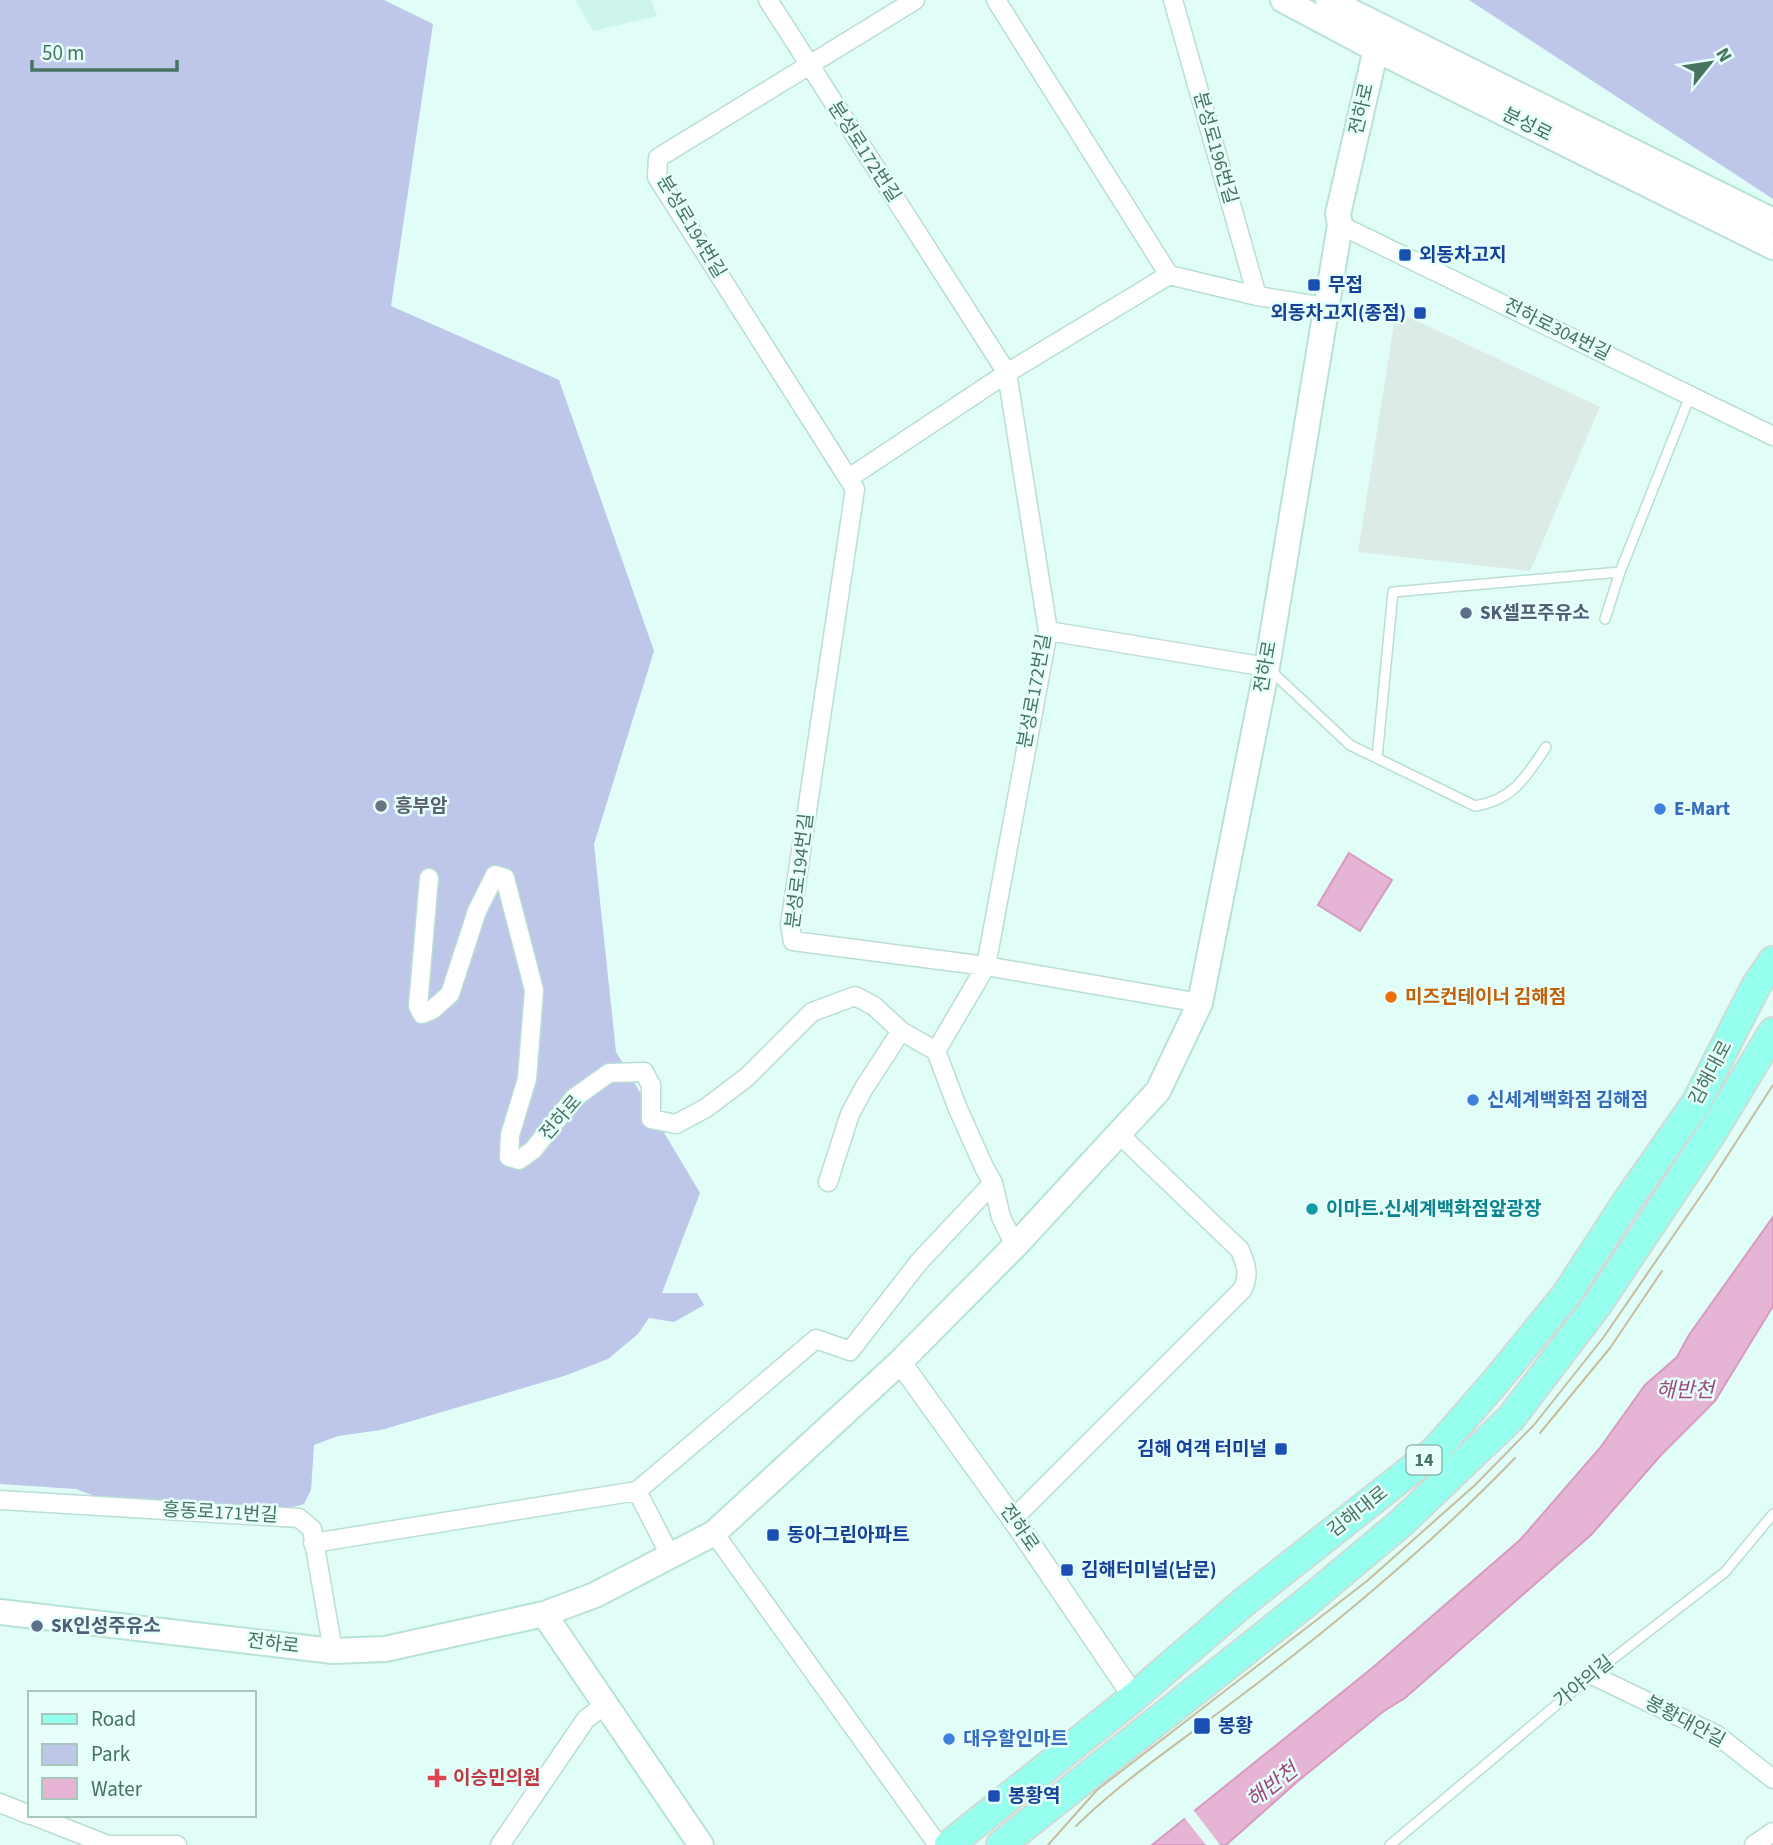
<svg xmlns="http://www.w3.org/2000/svg" width="1773" height="1845" viewBox="0 0 1773 1845" font-family="'Source Sans 3','Noto Sans KR',sans-serif">
	<rect width="100%" height="100%" fill="#e0fdf8"/>
	<path fill="#cef5ec" d="M 575,0 L 651,0 L 657,16 L 593,31 Z"/>
	<path fill="#dcebe6" d="M 1396,311 L 1600,407 L 1530,571 L 1358,552 Z"/>
	<path fill="#bec6ea" d="M 0,0 L 384,0 L 433,24 L 391,306 L 559,380 L 654,651 L 594,844 L 616,1052 L 700,1193 L 662,1293 L 697,1293 L 704,1305 L 674,1322 L 649,1318 L 638,1334 L 608,1359 L 564,1376 L 381,1430 L 338,1436 L 314,1445 L 311,1490 L 304,1504 L 293,1507 L 146,1515 L 76,1489 L 0,1484 Z
		M 1469,0 L 1773,0 L 1773,199 Z"/>
	<path fill="#e6b4d4" stroke="#d89ac1" stroke-width="2" d="M 1349,853 L 1392,880 L 1360,931 L 1318,905 Z
		M 1773,1217 L 1773,1306 L 1715,1401 L 1661,1455 L 1592,1534 L 1405,1698 L 1384,1711 L 1298,1781 L 1226,1845 L 1152,1845 L 1371,1669 L 1520,1540 L 1600,1448 L 1645,1385 L 1677,1357 L 1689,1335 Z"/>
	<path fill="#e0fdf8" d="M 1192,1808 L 1220,1845 L 1206,1845 L 1183,1816 Z"/>
	<g fill="none" stroke-linecap="round" stroke-linejoin="round">
		<g stroke="#b9ded3" stroke-width="12">
			<path id="service" d="M 1605,619 L 1620,572 L 1690,396
				M 1270,670 L 1350,745 L 1475,806 C 1513,800 1526,777 1546,747
				M 1377,758 L 1393,592 L 1620,572
				M 1390,1845 L 1592,1675 L 1725,1572 L 1773,1514"/>
		</g>
		<g stroke="#b9ded3" stroke-width="21">
			<path id="minor" d="M 768,0 L 1007,373 L 1048,631 L 986,966 L 936,1051
				M 915,0 L 658,158 L 657,177 L 855,489 L 790,925 L 793,941 L 986,966 L 1200,1003
				M 996,0 L 1169,275
				M 1173,0 L 1257,296
				M 1340,225 L 1773,436
				M 1169,275 L 1257,296 L 1325,307
				M 849,478 L 1007,373 L 1169,275
				M 1048,631 L 1267,667
				M 429,878 L 418,1006 L 422,1014 L 432,1010 L 450,994 L 477,911 L 495,875 L 505,878 L 534,990 L 527,1079 L 510,1135 L 509,1157 L 519,1160 L 533,1150 L 574,1098 L 609,1073 L 644,1072 L 651,1085 L 651,1119 L 676,1124 L 706,1108 L 747,1077 L 812,1012 L 855,996 L 874,1006 L 901,1031 L 936,1051 L 958,1109 L 984,1167 L 993,1183 L 1001,1217 L 1015,1246
				M 828,1182 L 850,1114 L 864,1088 L 901,1031
				M 637,1491 L 671,1557
				M 0,1500 L 299,1518 L 312,1529 L 333,1651
				M 1013,1519 L 1242,1290 C 1250,1276 1246,1264 1240,1250 L 1119,1134
				M 714,1533 L 938,1845
				M 313,1543 L 637,1491 L 816,1339 L 850,1351 L 919,1262 L 993,1183
				M 1592,1675 L 1717,1735 L 1773,1779
				M 0,1803 L 30,1815
				M 32,1815 L 108,1845 L 177,1845
				M 500,1845 L 586,1719 L 606,1704
				M 1754,1845 L 1773,1832"/>
		</g>
		<g stroke="#b9ded3" stroke-width="24">
			<path id="tertiary" d="M 900,1362 L 1013,1519 L 1134,1697"/>
		</g>
		<g stroke="#b7e3d6" stroke-width="28">
			<path id="secondary" d="M 1283,0 L 1375,49 L 1773,247
				M 1328,0 L 1773,221
				M 0,1612 L 333,1651 L 385,1649 L 544,1614 L 595,1595 L 714,1533 L 900,1362 L 1015,1246 L 1158,1091 L 1200,1003 L 1267,667 L 1340,225 L 1338,214 L 1381,27
				M 544,1614 L 701,1845"/>
		</g>
		<g stroke="#cfdbd6" stroke-width="32">
			<path id="primary" d="M 949,1845 L 1134,1697 L 1244,1602 L 1436,1450 L 1497,1380 L 1566,1295 L 1626,1203 L 1696,1103 L 1756,986 L 1773,961
				M 1001,1845 L 1308,1601 L 1401,1523 L 1511,1418 L 1597,1305 L 1713,1131 L 1773,1032"/>
		</g>
		<use href="#service" stroke="#fff" stroke-width="9"/>
		<use href="#minor" stroke="#fff" stroke-width="18"/>
		<use href="#tertiary" stroke="#fff" stroke-width="21"/>
		<use href="#secondary" stroke="#fff" stroke-width="24"/>
		<use href="#primary" stroke="#96feef" stroke-width="28"/>
		<path stroke="#c6bd9f" stroke-width="2" d="M 1540,1433 L 1610,1348 L 1662,1271
			M 1076,1826 C 1125,1778 1183,1740 1238,1698 C 1336,1624 1430,1546 1515,1458
			M 1048,1845 L 1097,1790 L 1367,1581 L 1475,1485 L 1534,1425 L 1603,1338 L 1709,1184 L 1773,1085"/>
	</g>
	<g fill="#1a4fb4" stroke="#e7fffb" stroke-width="2.5">
		<rect x="1398" y="248" width="14" height="14" rx="3.5"/>
		<rect x="1307" y="278" width="14" height="14" rx="3.5"/>
		<rect x="1413" y="306" width="14" height="14" rx="3.5"/>
		<rect x="1274" y="1442" width="14" height="14" rx="3.5"/>
		<rect x="766" y="1528" width="14" height="14" rx="3.5"/>
		<rect x="1060" y="1563" width="14" height="14" rx="3.5"/>
		<rect x="1193" y="1717" width="18" height="18" rx="3.5"/>
		<rect x="987" y="1789" width="14" height="14" rx="3.5"/>
	</g>
	<g fill="#5c6f8a" stroke="#e7fffb" stroke-width="2.5">
		<circle cx="1466" cy="613" r="7"/>
		<circle cx="37" cy="1626" r="7"/>
	</g>
	<circle fill="#6b7280" stroke="#e7fffb" stroke-width="2.5" cx="381" cy="806" r="7"/>
	<g fill="#3f7fe0" stroke="#e7fffb" stroke-width="2.5">
		<circle cx="1660" cy="809" r="7"/>
		<circle cx="1473" cy="1100" r="7"/>
		<circle cx="949" cy="1739" r="7"/>
	</g>
	<circle fill="#e8710a" stroke="#e7fffb" stroke-width="2.5" cx="1391" cy="997" r="7"/>
	<circle fill="#0f9aa8" stroke="#e7fffb" stroke-width="2.5" cx="1312" cy="1209" r="7"/>
	<path fill="#e0444e" stroke="#e7fffb" stroke-width="2.5" d="M433.5 1767.5h7v7h7v7h-7v7h-7v-7h-7v-7h7z"/>
	<g text-anchor="middle" dominant-baseline="central" stroke-width="5" stroke-linejoin="round" paint-order="stroke">
		<rect fill="#e7fffb" stroke="#779e8f" stroke-width="2" x="1406.5" y="1445.5" width="35" height="29" rx="5"/>
		<g font-size="18" font-weight="bold" fill="#477461">
			<text x="1424" y="1460">14</text>
		</g>
		<g font-size="19" fill="#477461" stroke="#e7fffb">
			<text transform="translate(1362 109) rotate(-77)">전하로</text>
			<text transform="translate(1527 125) rotate(26)">분성로</text>
			<text transform="translate(1215 148) rotate(74)">분성로196번길</text>
			<text transform="translate(864 152) rotate(57)">분성로172번길</text>
			<text transform="translate(691 227) rotate(59)">분성로194번길</text>
			<text transform="translate(1557 330) rotate(26)">전하로304번길</text>
			<text transform="translate(1266 667) rotate(-80)">전하로</text>
			<text transform="translate(1035 691) rotate(-80)">분성로172번길</text>
			<text transform="translate(800 871) rotate(-83)">분성로194번길</text>
			<text transform="translate(1711 1073) rotate(-62)">김해대로</text>
			<text transform="translate(561 1118) rotate(-49)">전하로</text>
			<text transform="translate(1358 1512) rotate(-38)">김해대로</text>
			<text transform="translate(220 1513) rotate(3)">흥동로171번길</text>
			<text transform="translate(1019 1528) rotate(55)">전하로</text>
			<text transform="translate(273 1644) rotate(7)">전하로</text>
			<text transform="translate(1584 1682) rotate(-39)">가야의길</text>
			<text transform="translate(1685 1722) rotate(28)">봉황대안길</text>
		</g>
		<g font-size="19" font-weight="bold" fill="#164399" stroke="#e7fffb" text-anchor="start">
			<text x="1419" y="255">외동차고지</text>
			<text x="1328" y="285">무접</text>
			<text x="1406" y="313" text-anchor="end">외동차고지(종점)</text>
			<text x="1267" y="1449" text-anchor="end">김해 여객 터미널</text>
			<text x="787" y="1535">동아그린아파트</text>
			<text x="1081" y="1570">김해터미널(남문)</text>
			<text x="1218" y="1726">봉황</text>
			<text x="1008" y="1796">봉황역</text>
		</g>
		<g font-size="19" font-weight="bold" fill="#4e5e75" stroke="#e7fffb" text-anchor="start">
			<text x="1480" y="613">SK셀프주유소</text>
			<text x="51" y="1626">SK인성주유소</text>
		</g>
		<g font-size="19" font-weight="bold" fill="#5b616d" stroke="#e7fffb" text-anchor="start">
			<text x="395" y="806">흥부암</text>
		</g>
		<g font-size="19" font-weight="bold" fill="#366cbe" stroke="#e7fffb" text-anchor="start">
			<text x="1674" y="809">E-Mart</text>
			<text x="1487" y="1100">신세계백화점 김해점</text>
			<text x="963" y="1739">대우할인마트</text>
		</g>
		<g font-size="19" font-weight="bold" fill="#c56008" stroke="#e7fffb" text-anchor="start">
			<text x="1405" y="997">미즈컨테이너 김해점</text>
		</g>
		<g font-size="19" font-weight="bold" fill="#0d838f" stroke="#e7fffb" text-anchor="start">
			<text x="1326" y="1209">이마트.신세계백화점앞광장</text>
		</g>
		<g font-size="19" font-weight="bold" fill="#be3a42" stroke="#e7fffb" text-anchor="start">
			<text x="453" y="1778">이승민의원</text>
		</g>
		<g font-size="21" font-style="italic" fill="#9e487c" stroke="#e7fffb">
			<text x="1685" y="1390">해반천</text>
			<text transform="translate(1272 1785) rotate(-38)">해반천</text>
		</g>
	</g>
	<rect x="28" y="1691" width="228" height="126" fill="#e7fffb" stroke="#a7c7bd" stroke-width="2"/>
	<rect x="42" y="1714" width="35" height="10" fill="#96feef" stroke="#a7c7bd" stroke-width="2"/>
	<text x="91" y="1726" font-size="21" fill="#477461">Road</text>
	<rect x="42" y="1744" width="35" height="21" fill="#bec6ea" stroke="#a7c7bd" stroke-width="2"/>
	<text x="91" y="1761" font-size="21" fill="#477461">Park</text>
	<rect x="42" y="1778" width="35" height="21" fill="#e6b4d4" stroke="#a7c7bd" stroke-width="2"/>
	<text x="91" y="1796" font-size="21" fill="#477461">Water</text>
	<g transform="translate(1710 63) rotate(60)" stroke="#e7fffb" stroke-width="5" paint-order="stroke">
	<path d="M0-5L12 26L0 18L-12 26Z" fill="#477461"/>
	<text y="-10" font-size="19" font-weight="bold" text-anchor="middle" fill="#477461">N</text>
	</g>
	<path d="M32 60v10h145v-10" fill="none" stroke="#477461" stroke-width="3.5"/>
	<text x="42" y="60" font-size="21" fill="#477461" stroke="#e7fffb" stroke-width="5" paint-order="stroke">50 m</text>
</svg>
